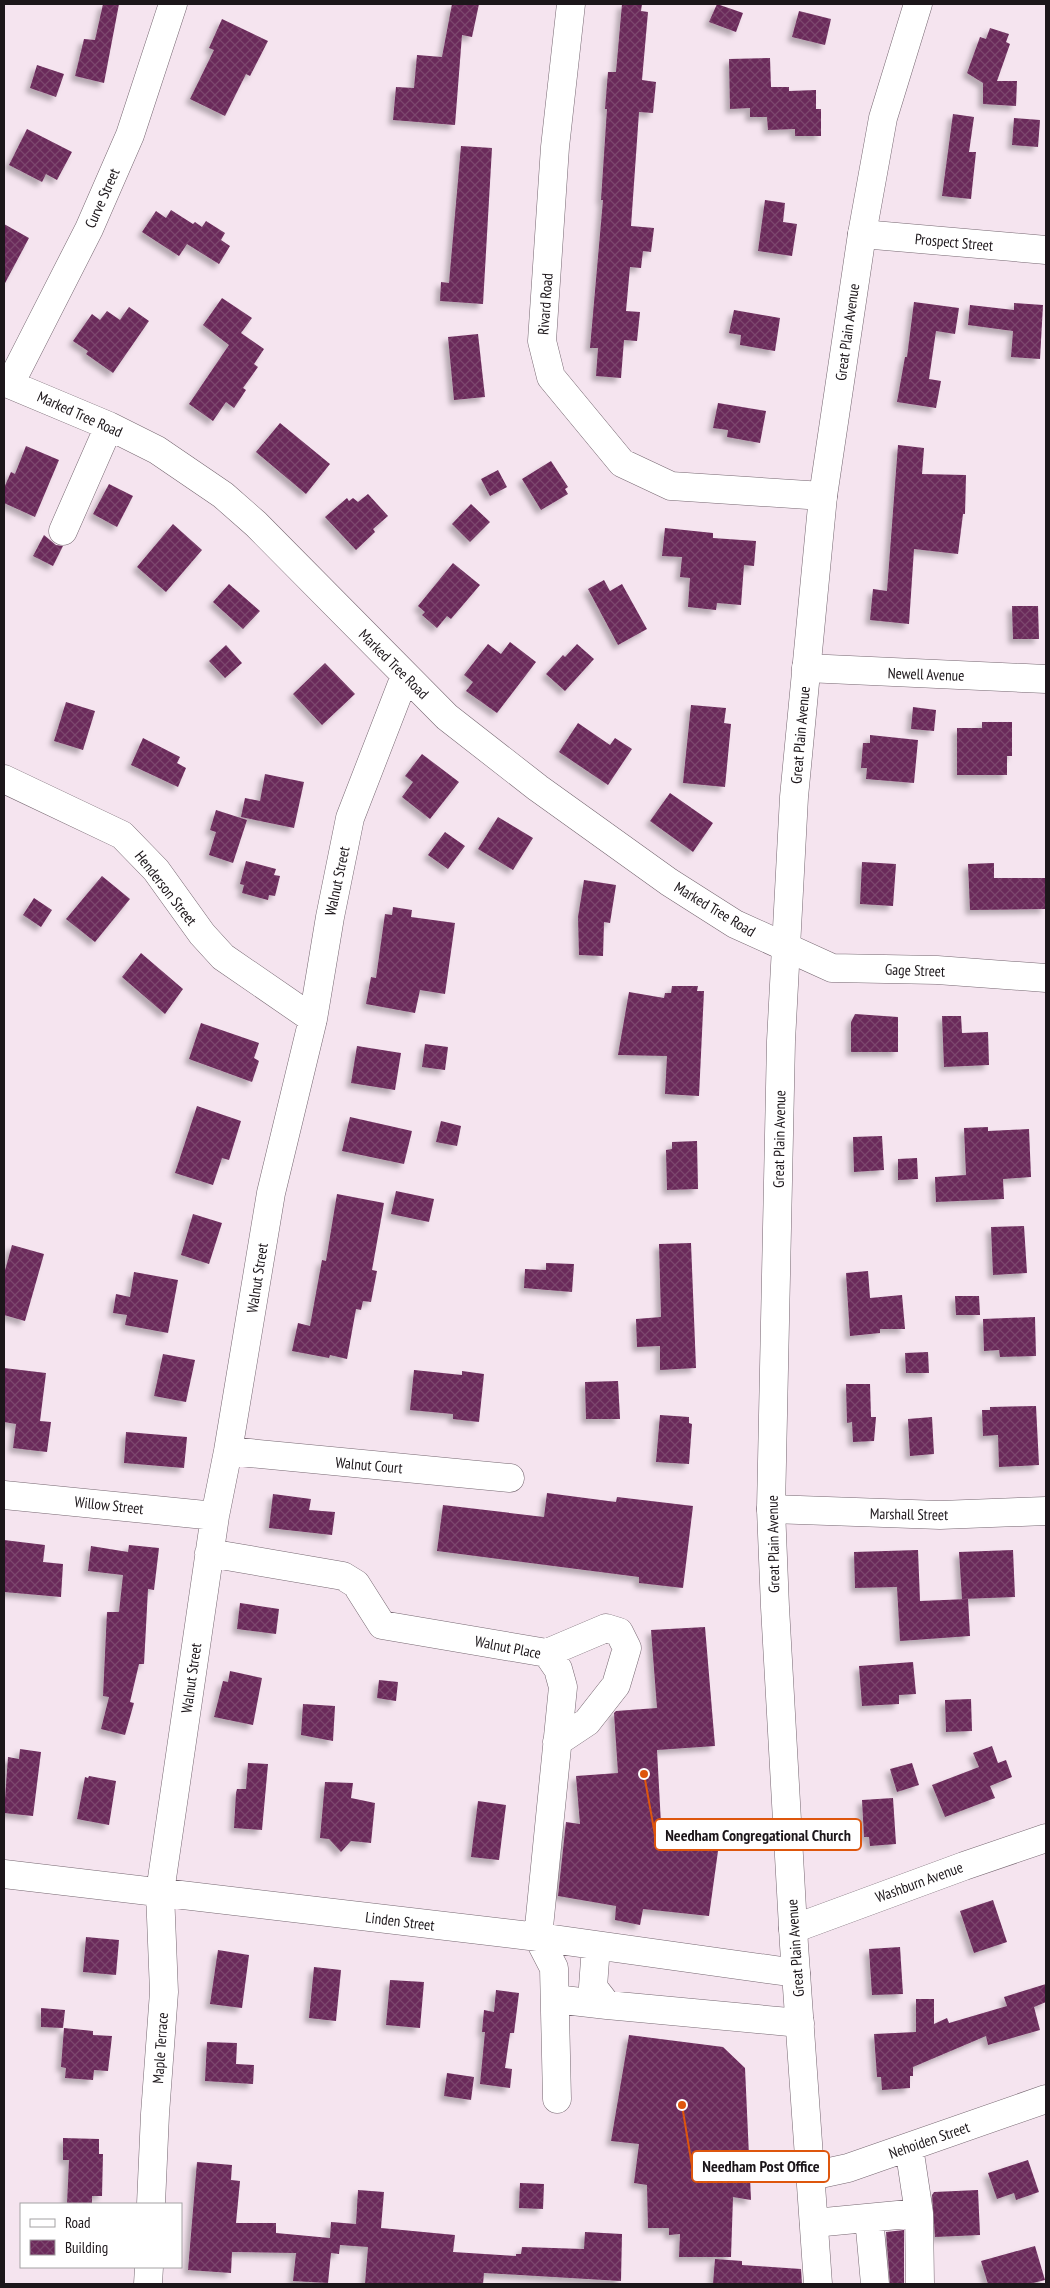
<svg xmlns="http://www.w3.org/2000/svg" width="1050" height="2288" viewBox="0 0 1050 2288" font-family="'PT Sans Narrow',sans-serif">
	<defs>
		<pattern id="building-cross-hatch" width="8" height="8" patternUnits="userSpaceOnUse" patternTransform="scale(1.25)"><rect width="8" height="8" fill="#6b295a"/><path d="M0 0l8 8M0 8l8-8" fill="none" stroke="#7b466d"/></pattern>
		<filter id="shadow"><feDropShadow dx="-4.5" dy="4.5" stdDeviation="2.5" flood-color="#0004"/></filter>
	</defs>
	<rect width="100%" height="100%" fill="#f5e4ef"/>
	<path fill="url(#building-cross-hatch)" filter="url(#shadow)" d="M 103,4 L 119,4 L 104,83 L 75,76 L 84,39 L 95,40 Z
		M 452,4 L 479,4 L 472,37 L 462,35 L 455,125 L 393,120 L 396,87 L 414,88 L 417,55 L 442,57 Z
		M 622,4 L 642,4 L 641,11 L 648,12 L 642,80 L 656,82 L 653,113 L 639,112 L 631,226 L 654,228 L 651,252 L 643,251 L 641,268 L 630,267 L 626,311 L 640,312 L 637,341 L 624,340 L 621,378 L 596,376 L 598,348 L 590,348 L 603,200 L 601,200 L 607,109 L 605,109 L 608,72 L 616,72 Z
		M 717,4 L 743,13 L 736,32 L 709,22 Z
		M 799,11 L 831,19 L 825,45 L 792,37 Z
		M 222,19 L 268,41 L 250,76 L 246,74 L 225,116 L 190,99 L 214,50 L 209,48 Z
		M 990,28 L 1009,34 L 1006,42 L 1010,44 L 997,81 L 1017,81 L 1016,106 L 983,104 L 983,83 L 967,73 L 980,37 L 986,39 Z
		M 770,58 L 771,87 L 789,87 L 789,91 L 816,90 L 816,109 L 821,109 L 821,136 L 795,136 L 795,129 L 768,130 L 767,117 L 750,117 L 750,108 L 730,109 L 729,59 Z
		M 37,65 L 64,74 L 56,97 L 30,88 Z
		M 953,114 L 974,117 L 969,152 L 976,152 L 971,199 L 942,196 Z
		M 1014,118 L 1040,120 L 1038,147 L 1012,145 Z
		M 27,129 L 72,152 L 57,180 L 46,174 L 42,182 L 9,165 Z
		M 461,146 L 492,148 L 483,304 L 440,301 L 441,282 L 449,283 Z
		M 765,200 L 785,203 L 783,222 L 797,224 L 792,256 L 758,251 Z
		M 171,210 L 193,224 L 195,222 L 202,227 L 206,221 L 225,233 L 221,240 L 230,246 L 219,264 L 187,244 L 179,256 L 142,232 L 156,211 L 166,218 Z
		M 4,224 L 29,238 L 4,285 Z
		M 222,298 L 252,318 L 241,333 L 264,349 L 254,364 L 258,367 L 243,388 L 246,390 L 234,408 L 226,402 L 213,421 L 189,404 L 229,345 L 203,325 Z
		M 914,302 L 959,308 L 955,334 L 936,331 L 929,379 L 941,381 L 936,408 L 897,402 L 905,357 L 907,357 Z
		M 1014,303 L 1043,305 L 1040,359 L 1011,357 L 1013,331 L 968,325 L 970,305 L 1014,310 Z
		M 129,307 L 149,321 L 113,373 L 86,354 L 88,351 L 73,341 L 92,314 L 100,320 L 107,311 L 120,320 Z
		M 734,310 L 780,318 L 775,351 L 740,345 L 741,335 L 729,333 Z
		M 478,334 L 485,397 L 454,400 L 448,337 Z
		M 718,403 L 766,411 L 760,443 L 727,437 L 728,430 L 713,428 Z
		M 280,423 L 330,464 L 306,494 L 256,452 Z
		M 898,445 L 924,448 L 922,474 L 966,475 L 965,514 L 963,514 L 958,554 L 914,549 L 909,624 L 870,620 L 873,589 L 887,591 Z
		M 26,446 L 59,460 L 35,517 L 4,503 L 4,488 L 11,472 L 15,474 Z
		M 551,461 L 568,487 L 565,489 L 568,494 L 541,510 L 522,479 Z
		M 498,470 L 507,487 L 490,496 L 481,479 Z
		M 109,484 L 133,496 L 117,527 L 93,514 Z
		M 368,494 L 388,516 L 373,529 L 375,532 L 356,550 L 325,517 L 347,498 L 349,501 L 353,498 L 358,502 Z
		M 471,504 L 490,522 L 470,542 L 452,524 Z
		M 173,524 L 202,550 L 166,592 L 137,567 Z
		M 665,528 L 713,533 L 713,538 L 756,541 L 754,566 L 744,565 L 741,605 L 717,603 L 716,610 L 688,607 L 690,578 L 680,577 L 682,557 L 662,556 Z
		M 44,535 L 56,545 L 63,546 L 53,566 L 33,556 Z
		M 453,563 L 480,585 L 451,619 L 447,616 L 437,628 L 422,615 L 425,612 L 418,606 Z
		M 604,580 L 610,591 L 622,584 L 647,629 L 618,645 L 588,589 Z
		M 229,584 L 260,611 L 243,629 L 213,602 Z
		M 1012,606 L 1038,606 L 1039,639 L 1013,639 Z
		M 510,642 L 536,662 L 497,713 L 466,691 L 473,682 L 464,675 L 488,644 L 501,654 Z
		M 577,644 L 594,659 L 565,691 L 546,674 L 563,655 L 565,657 Z
		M 226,645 L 242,663 L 225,678 L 209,661 Z
		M 325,663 L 355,694 L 322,725 L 293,694 Z
		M 66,702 L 95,711 L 83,750 L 54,741 Z
		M 691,705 L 726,708 L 724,723 L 731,724 L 725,787 L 683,783 Z
		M 913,707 L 936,710 L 934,731 L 911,729 Z
		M 982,722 L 1012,722 L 1012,756 L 1007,756 L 1007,775 L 957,775 L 957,728 L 982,728 Z
		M 578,723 L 610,745 L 615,738 L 632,749 L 608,785 L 559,752 Z
		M 870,735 L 918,740 L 914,783 L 866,779 L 867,768 L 861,768 L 863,743 L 870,743 Z
		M 143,738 L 180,757 L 177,763 L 186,768 L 178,787 L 131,765 Z
		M 422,754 L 459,782 L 430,819 L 402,797 L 413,782 L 405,776 Z
		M 265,774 L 304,782 L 294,828 L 241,817 L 245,798 L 260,801 Z
		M 670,793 L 713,823 L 693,852 L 650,821 Z
		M 216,810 L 247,820 L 233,863 L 209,855 L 216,832 L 210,830 Z
		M 498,817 L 533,838 L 513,870 L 478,849 Z
		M 445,832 L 465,846 L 448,869 L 428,855 Z
		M 246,861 L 276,869 L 274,875 L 280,876 L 275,896 L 269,895 L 268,900 L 242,893 L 244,885 L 240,884 Z
		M 862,862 L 896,864 L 893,906 L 860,904 Z
		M 994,863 L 994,878 L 1045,878 L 1045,909 L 970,910 L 968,864 Z
		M 102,876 L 130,899 L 95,942 L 66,919 Z
		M 584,880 L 616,885 L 610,923 L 604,922 L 603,956 L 579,955 L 578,917 Z
		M 34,898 L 52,910 L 41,927 L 23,915 Z
		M 393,907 L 412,910 L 411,917 L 455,923 L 445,994 L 420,990 L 415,1013 L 366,1004 L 371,977 L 376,978 L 385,914 L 392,915 Z
		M 141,953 L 183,989 L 165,1014 L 122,977 Z
		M 672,986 L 698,986 L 697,991 L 704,991 L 699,1096 L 665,1094 L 667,1056 L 618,1055 L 629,992 L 664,998 L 665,993 L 671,993 Z
		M 855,1014 L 898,1017 L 898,1052 L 851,1052 L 851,1022 Z
		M 942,1016 L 961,1016 L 962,1033 L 988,1032 L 989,1065 L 944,1067 Z
		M 201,1023 L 259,1043 L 254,1058 L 259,1061 L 252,1082 L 189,1059 Z
		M 425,1044 L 448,1047 L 445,1070 L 422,1067 Z
		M 357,1046 L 401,1053 L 395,1090 L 351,1083 Z
		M 197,1106 L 241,1121 L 229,1160 L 222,1158 L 213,1185 L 175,1173 Z
		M 350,1117 L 412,1131 L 404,1164 L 342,1151 Z
		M 441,1121 L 461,1126 L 457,1146 L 436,1142 Z
		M 988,1127 L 988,1131 L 1029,1129 L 1031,1177 L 1003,1179 L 1004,1199 L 936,1202 L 935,1177 L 966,1175 L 964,1128 Z
		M 882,1136 L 884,1170 L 854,1172 L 853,1137 Z
		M 697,1141 L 698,1189 L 667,1190 L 666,1150 L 672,1149 L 672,1142 Z
		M 917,1158 L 918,1179 L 898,1180 L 898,1159 Z
		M 396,1191 L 434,1199 L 429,1222 L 391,1214 Z
		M 337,1194 L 384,1203 L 372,1270 L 377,1271 L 371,1302 L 363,1301 L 361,1310 L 356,1309 L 347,1359 L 330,1355 L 329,1358 L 292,1351 L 298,1323 L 310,1326 L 322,1260 L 326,1261 Z
		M 193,1214 L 222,1223 L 209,1264 L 181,1255 Z
		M 1024,1226 L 1027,1273 L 993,1275 L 991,1227 Z
		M 691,1243 L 696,1368 L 660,1370 L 660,1346 L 637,1347 L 636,1319 L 661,1317 L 659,1244 Z
		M 12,1245 L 44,1254 L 25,1321 L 4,1315 L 4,1274 Z
		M 546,1263 L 574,1264 L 572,1292 L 524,1288 L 525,1269 L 546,1270 Z
		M 868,1271 L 870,1298 L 902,1295 L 905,1329 L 880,1329 L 880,1333 L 850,1336 L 846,1273 Z
		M 134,1272 L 178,1280 L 168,1333 L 125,1325 L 127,1315 L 113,1313 L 116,1294 L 130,1297 Z
		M 955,1296 L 979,1296 L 980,1315 L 956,1315 Z
		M 1035,1317 L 1036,1356 L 1000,1357 L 999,1350 L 984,1351 L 983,1319 Z
		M 928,1352 L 929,1373 L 906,1373 L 905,1353 Z
		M 163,1354 L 195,1360 L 186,1402 L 154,1396 Z
		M 4,1368 L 46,1373 L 40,1421 L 51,1422 L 47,1452 L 13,1448 L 16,1424 L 4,1422 Z
		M 414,1370 L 462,1375 L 462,1371 L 484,1374 L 479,1422 L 453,1419 L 453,1414 L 410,1410 Z
		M 618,1381 L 620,1419 L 586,1419 L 585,1382 Z
		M 846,1384 L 870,1384 L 871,1417 L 876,1417 L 874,1441 L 853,1442 L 852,1422 L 847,1423 Z
		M 1036,1406 L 1039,1465 L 999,1467 L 998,1435 L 983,1436 L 982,1410 L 990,1410 L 990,1407 Z
		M 660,1415 L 689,1417 L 689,1423 L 692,1424 L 689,1464 L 656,1462 Z
		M 932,1417 L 934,1454 L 910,1456 L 908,1419 Z
		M 126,1432 L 187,1437 L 184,1468 L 124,1463 Z
		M 547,1493 L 616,1502 L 617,1497 L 693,1506 L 683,1588 L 639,1583 L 639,1577 L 437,1551 L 443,1505 L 544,1517 Z
		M 273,1494 L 311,1499 L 309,1510 L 335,1512 L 332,1535 L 269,1528 Z
		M 4,1540 L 45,1545 L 43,1562 L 63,1564 L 61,1597 L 4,1592 Z
		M 129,1545 L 159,1548 L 154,1590 L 148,1589 L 144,1664 L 139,1664 L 130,1702 L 134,1703 L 125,1735 L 101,1729 L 109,1697 L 103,1696 L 107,1612 L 119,1612 L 123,1575 L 88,1571 L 91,1546 L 128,1552 Z
		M 918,1550 L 920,1601 L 968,1599 L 970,1636 L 900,1641 L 897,1587 L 855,1588 L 854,1552 Z
		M 1013,1550 L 1015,1597 L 962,1599 L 959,1552 Z
		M 240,1603 L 279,1609 L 276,1634 L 237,1629 Z
		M 705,1627 L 715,1746 L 657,1750 L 661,1824 L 699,1832 L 697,1848 L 718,1851 L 709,1916 L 643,1909 L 640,1925 L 615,1920 L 616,1906 L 558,1896 L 566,1822 L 580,1824 L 576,1776 L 618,1773 L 614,1713 L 616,1711 L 657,1708 L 651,1630 Z
		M 913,1662 L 916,1694 L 899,1695 L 899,1704 L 862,1706 L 859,1666 Z
		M 230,1671 L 262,1678 L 253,1725 L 214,1717 L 223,1681 L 228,1682 Z
		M 379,1680 L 398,1682 L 396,1701 L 377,1698 Z
		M 971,1699 L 972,1731 L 946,1732 L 945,1700 Z
		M 303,1704 L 335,1706 L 333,1741 L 301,1735 Z
		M 992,1746 L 998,1763 L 1006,1760 L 1012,1777 L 990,1786 L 995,1798 L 945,1817 L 932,1785 L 979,1767 L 973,1753 Z
		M 20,1749 L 41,1752 L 33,1816 L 4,1813 L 8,1757 L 19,1759 Z
		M 248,1763 L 268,1764 L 262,1830 L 234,1828 L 236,1793 L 237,1789 L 246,1789 Z
		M 912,1763 L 919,1785 L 897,1792 L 890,1769 Z
		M 89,1776 L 116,1781 L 109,1825 L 77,1819 L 85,1777 L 88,1778 Z
		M 325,1782 L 353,1783 L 351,1798 L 375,1803 L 371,1843 L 351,1841 L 341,1852 L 329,1839 L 320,1838 Z
		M 893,1798 L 896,1844 L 870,1846 L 869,1837 L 864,1837 L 862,1800 Z
		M 478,1801 L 506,1805 L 499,1860 L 471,1857 Z
		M 993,1900 L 1007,1942 L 974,1953 L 960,1911 Z
		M 86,1937 L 119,1940 L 116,1975 L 83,1972 Z
		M 900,1947 L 903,1994 L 872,1995 L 869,1949 Z
		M 218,1950 L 249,1955 L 242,2008 L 210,2004 Z
		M 314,1967 L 341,1970 L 336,2021 L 309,2018 Z
		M 390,1980 L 424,1982 L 420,2028 L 386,2025 Z
		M 1046,1984 L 1046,2002 L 1034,2007 L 1040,2030 L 988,2045 L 986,2036 L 913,2067 L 913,2076 L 910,2076 L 910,2088 L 882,2090 L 881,2077 L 877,2077 L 874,2034 L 916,2032 L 916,1999 L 934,1999 L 934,2024 L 947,2018 L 949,2023 L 1007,2006 L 1004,1997 Z
		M 496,1990 L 519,1993 L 514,2033 L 510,2033 L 505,2068 L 512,2069 L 510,2088 L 480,2084 L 485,2032 L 482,2032 L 484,2010 L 494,2012 Z
		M 41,2008 L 65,2010 L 63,2028 L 41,2027 Z
		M 64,2028 L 93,2031 L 93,2035 L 112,2036 L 108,2071 L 94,2070 L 93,2080 L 65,2078 L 66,2068 L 61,2067 Z
		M 629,2035 L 723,2047 L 745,2068 L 751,2200 L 733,2197 L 731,2257 L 679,2257 L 680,2234 L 669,2235 L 669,2228 L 648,2228 L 647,2185 L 634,2183 L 639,2144 L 611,2141 Z
		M 207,2042 L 237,2043 L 236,2064 L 254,2065 L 253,2084 L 205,2081 Z
		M 447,2073 L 474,2077 L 471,2100 L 444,2096 Z
		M 63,2138 L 99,2139 L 99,2154 L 103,2154 L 102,2196 L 92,2196 L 92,2204 L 67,2204 L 69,2160 L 63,2160 Z
		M 1028,2160 L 1039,2192 L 1016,2200 L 1014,2193 L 997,2199 L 988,2173 Z
		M 197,2162 L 232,2165 L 231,2180 L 240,2181 L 236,2223 L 276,2223 L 276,2233 L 330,2238 L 331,2222 L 356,2224 L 358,2190 L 384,2192 L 381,2228 L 455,2235 L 453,2252 L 516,2256 L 516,2254 L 521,2254 L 522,2247 L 584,2249 L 585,2232 L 622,2234 L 621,2281 L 484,2273 L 483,2284 L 365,2284 L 368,2247 L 340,2245 L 339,2254 L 331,2253 L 328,2283 L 293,2281 L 296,2253 L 232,2252 L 231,2273 L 188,2270 Z
		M 520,2183 L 544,2184 L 543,2209 L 519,2208 Z
		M 978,2190 L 980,2235 L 935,2237 L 932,2195 L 934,2192 Z
		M 904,2230 L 904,2284 L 890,2284 L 886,2232 Z
		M 1035,2246 L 1045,2280 L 1029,2284 L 988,2284 L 981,2261 Z
		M 715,2259 L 742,2261 L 742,2265 L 801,2269 L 802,2284 L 713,2284 Z"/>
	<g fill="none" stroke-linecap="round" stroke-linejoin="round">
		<g stroke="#766771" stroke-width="29">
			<path id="minor" d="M 571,4 L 555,147 L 542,341 L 551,377 L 622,463 L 671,486 L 823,496
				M 862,234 L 1046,250
				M 4,382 L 109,426 L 157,450 L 223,495 L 256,524 L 447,717 L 538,788 L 669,882 L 735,924 L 832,968 L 937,970 L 1046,978
				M 10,384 L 89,229 L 130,135 L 173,4
				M 63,531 L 109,426
				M 806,668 L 1046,679
				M 4,779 L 122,835 L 156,870 L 202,934 L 223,957 L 313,1019
				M 228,1451 L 510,1478
				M 4,1495 L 215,1516
				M 771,1509 L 940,1515 L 1046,1511
				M 209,1553 L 343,1576 L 356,1584 L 382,1625 L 547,1653 L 558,1669 L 563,1687 L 538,1937 L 554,1968 L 557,2099
				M 547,1653 L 606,1628 L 619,1632 L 627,1648 L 616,1685 L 587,1722 L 557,1742
				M 4,1874 L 538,1937 L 796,1973
				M 793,1929 L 964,1866 L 1046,1838
				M 596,1946 L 593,1987 L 607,2005 L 800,2023
				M 555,1999 L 607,2005
				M 909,2147 L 919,2213 L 920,2284
				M 811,2176 L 848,2168 L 1046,2099
				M 151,2204 L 155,2114 L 164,1992 L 160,1892 L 215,1516 L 228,1451 L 271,1193 L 313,1019 L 330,917 L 350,818 L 405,676
				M 869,2218 L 875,2284
				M 814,2223 L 919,2213
				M 148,2284 L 149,2267"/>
		</g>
		<g stroke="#766771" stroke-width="29">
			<path id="major" d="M 818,2284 L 794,1945 L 775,1607 L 771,1509 L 781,1041 L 794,797 L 823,496 L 862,234 L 883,118 L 918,4"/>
		</g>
		<use href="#minor" stroke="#fff" stroke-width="28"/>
		<use href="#major" stroke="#fff" stroke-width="28"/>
	</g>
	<g text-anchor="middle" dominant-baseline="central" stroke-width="5" stroke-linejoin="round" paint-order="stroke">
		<g font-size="15" fill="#1c161a" stroke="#fff">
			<text transform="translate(102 198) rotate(-66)">Curve Street</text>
			<text transform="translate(954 242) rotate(5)">Prospect Street</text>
			<text transform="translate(545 304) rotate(-86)">Rivard Road</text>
			<text transform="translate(847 332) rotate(-82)">Great Plain Avenue</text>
			<text transform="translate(80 414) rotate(24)">Marked Tree Road</text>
			<text transform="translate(394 664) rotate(45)">Marked Tree Road</text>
			<text transform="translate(926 674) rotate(2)">Newell Avenue</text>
			<text transform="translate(800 735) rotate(-85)">Great Plain Avenue</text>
			<text transform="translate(337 881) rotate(-78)">Walnut Street</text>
			<text transform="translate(166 888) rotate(52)">Henderson Street</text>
			<text transform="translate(715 909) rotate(31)">Marked Tree Road</text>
			<text transform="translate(915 970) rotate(2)">Gage Street</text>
			<text transform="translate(779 1139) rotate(-89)">Great Plain Avenue</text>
			<text transform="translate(257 1278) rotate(-81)">Walnut Street</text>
			<text transform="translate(369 1465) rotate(5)">Walnut Court</text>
			<text transform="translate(109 1505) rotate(6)">Willow Street</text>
			<text transform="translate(909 1514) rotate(1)">Marshall Street</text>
			<text transform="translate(773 1544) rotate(-91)">Great Plain Avenue</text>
			<text transform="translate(508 1647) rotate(11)">Walnut Place</text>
			<text transform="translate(191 1678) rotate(-82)">Walnut Street</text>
			<text transform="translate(919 1882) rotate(-20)">Washburn Avenue</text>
			<text transform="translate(400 1921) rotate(7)">Linden Street</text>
			<text transform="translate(795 1948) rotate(-94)">Great Plain Avenue</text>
			<text transform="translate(160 2048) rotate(-86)">Maple Terrace</text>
			<text transform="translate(929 2140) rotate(-19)">Nehoiden Street</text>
		</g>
	</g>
	<path fill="none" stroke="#de560d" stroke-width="2" d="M644 1774L655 1835M682 2105L692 2166"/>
	<g fill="#de560d" stroke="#fff" stroke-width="2">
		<circle cx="644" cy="1774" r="5"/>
		<circle cx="682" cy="2105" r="5"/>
	</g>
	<g fill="#fff" stroke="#de560d" stroke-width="2">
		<rect x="655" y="1819" width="206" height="31" rx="5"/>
		<rect x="692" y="2151" width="137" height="31" rx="5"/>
	</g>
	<g font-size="16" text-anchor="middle" font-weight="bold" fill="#1c161a">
		<text x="758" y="1841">Needham Congregational Church</text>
		<text x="761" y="2172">Needham Post Office</text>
	</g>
	<rect width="1050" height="2288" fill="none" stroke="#1c161a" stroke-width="10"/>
	<rect x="20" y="2203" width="162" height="65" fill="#ffffff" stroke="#a4a2a3"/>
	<rect x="30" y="2219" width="25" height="8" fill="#ffffff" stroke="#a4a2a3"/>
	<text x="65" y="2228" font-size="15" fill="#1c161a">Road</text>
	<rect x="30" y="2240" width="25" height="15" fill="url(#building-cross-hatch)" stroke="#a4a2a3"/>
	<text x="65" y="2253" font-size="15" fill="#1c161a">Building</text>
</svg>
